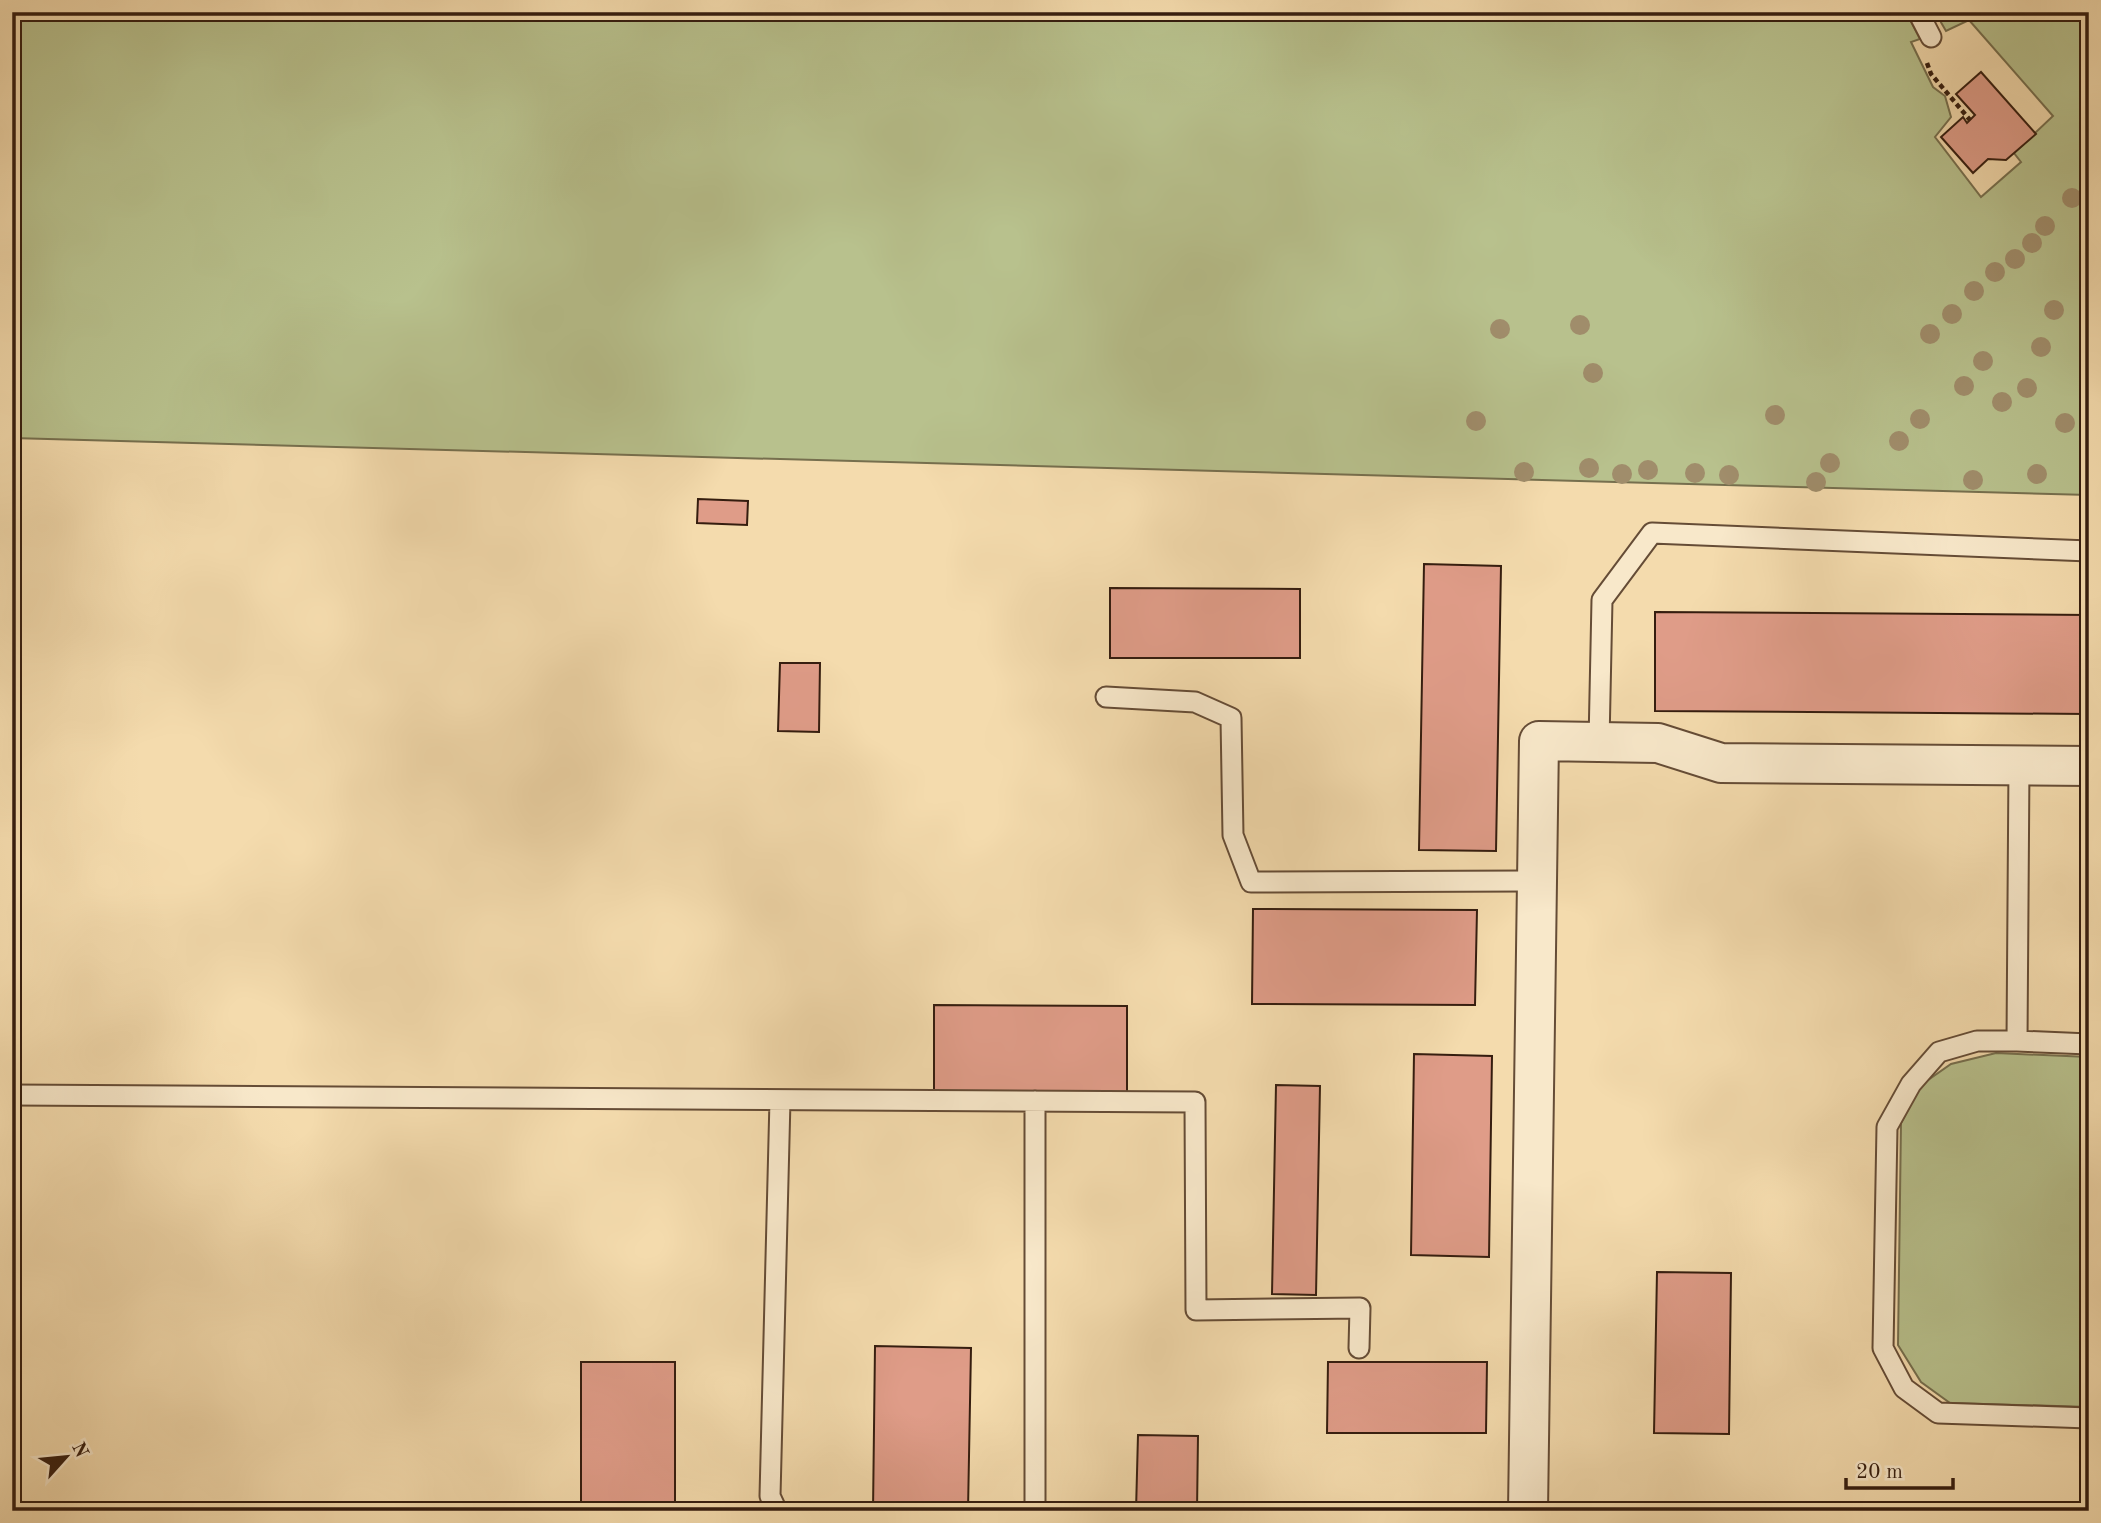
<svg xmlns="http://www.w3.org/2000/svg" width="2101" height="1523" viewBox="0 0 2101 1523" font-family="'Old Standard TT',serif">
	<rect width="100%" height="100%" fill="#f4dbad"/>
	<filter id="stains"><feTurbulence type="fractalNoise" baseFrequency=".00286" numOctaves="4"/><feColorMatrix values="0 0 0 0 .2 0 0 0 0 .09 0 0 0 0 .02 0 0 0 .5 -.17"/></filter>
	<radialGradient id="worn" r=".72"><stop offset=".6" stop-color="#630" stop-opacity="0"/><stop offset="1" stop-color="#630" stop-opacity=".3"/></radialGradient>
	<path fill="#b8c18d" stroke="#766f4e" stroke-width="2" d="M 12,12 L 1906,12 L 1920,39 L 1911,42 L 1933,87 L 1945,96 L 1951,117 L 1935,137 L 1981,197 L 2021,162 L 2014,153 L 2053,116 L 1969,20 L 1946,31 L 1935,12 L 2089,12 L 2089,495 L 12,438 Z
		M 1996,1053 L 2089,1057 L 2089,1407 L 1950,1403 L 1921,1382 L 1898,1345 L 1901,1123 L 1921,1085 L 1951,1064 Z"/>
	<path fill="#df9c88" stroke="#351d0f" stroke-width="2" d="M 1981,72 L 2036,134 L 2006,160 L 1988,159 L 1973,173 L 1941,137 L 1963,117 L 1967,123 L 1975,115 L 1956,94 Z
		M 698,499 L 748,501 L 747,525 L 697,523 Z
		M 1424,564 L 1501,566 L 1496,851 L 1419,850 Z
		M 1110,588 L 1300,589 L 1300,658 L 1110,658 Z
		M 1655,612 L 2089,615 L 2087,714 L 1655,711 Z
		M 780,663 L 820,663 L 819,732 L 778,731 Z
		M 1253,909 L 1477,910 L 1475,1005 L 1252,1004 Z
		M 934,1005 L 1127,1006 L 1127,1093 L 934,1092 Z
		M 1414,1054 L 1492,1056 L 1489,1257 L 1411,1255 Z
		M 1276,1085 L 1320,1086 L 1316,1295 L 1272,1294 Z
		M 1657,1272 L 1731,1273 L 1729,1434 L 1654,1433 Z
		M 875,1346 L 971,1348 L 968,1511 L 873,1511 Z
		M 581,1362 L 675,1362 L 675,1511 L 581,1511 Z
		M 1328,1362 L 1487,1362 L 1486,1433 L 1327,1433 Z
		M 1138,1435 L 1198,1436 L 1197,1511 L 1136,1511 Z"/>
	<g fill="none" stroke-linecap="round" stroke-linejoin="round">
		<g stroke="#654c36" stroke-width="23">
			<path id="lane" d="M 1918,12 L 1931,37
				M 1106,697 L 1195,702 L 1231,718 L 1233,835 L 1251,882 L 1537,881
				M 1599,742 L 1602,600 L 1652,533 L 2089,551
				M 2019,765 L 2017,1041 L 1977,1041 L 1939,1052 L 1911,1084 L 1887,1127 L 1883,1348 L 1904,1388 L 1938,1413 L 2089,1418
				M 2017,1041 L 2089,1044
				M 12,1095 L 1195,1102 L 1196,1310 L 1360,1308 L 1359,1348
				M 777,1511 L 770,1496 L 780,1100
				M 1035,1511 L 1035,1101"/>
		</g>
		<g stroke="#654c36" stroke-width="42">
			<path id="street" d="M 1528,1511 L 1539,741 L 1658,743 L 1721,763 L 2089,766"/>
		</g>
		<path stroke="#351d0f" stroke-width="4.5" stroke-dasharray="5 3.5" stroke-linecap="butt" d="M 1927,63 L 1931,74 L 1970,120"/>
		<use href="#lane" stroke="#f8e8ca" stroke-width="19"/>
		<use href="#street" stroke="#f8e8ca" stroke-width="38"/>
	</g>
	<g fill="#a08d6b">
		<circle cx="2072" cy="198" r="10"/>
		<circle cx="2045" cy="226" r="10"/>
		<circle cx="2032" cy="243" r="10"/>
		<circle cx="2015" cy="259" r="10"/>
		<circle cx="1995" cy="272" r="10"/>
		<circle cx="1974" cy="291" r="10"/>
		<circle cx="2054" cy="310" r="10"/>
		<circle cx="1952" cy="314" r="10"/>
		<circle cx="1580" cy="325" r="10"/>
		<circle cx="1500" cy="329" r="10"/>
		<circle cx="1930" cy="334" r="10"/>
		<circle cx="2041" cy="347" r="10"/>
		<circle cx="1983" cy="361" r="10"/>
		<circle cx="1593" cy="373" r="10"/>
		<circle cx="1964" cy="386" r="10"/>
		<circle cx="2027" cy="388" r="10"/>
		<circle cx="2002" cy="402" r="10"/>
		<circle cx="1775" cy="415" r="10"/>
		<circle cx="1920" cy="419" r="10"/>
		<circle cx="1476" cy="421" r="10"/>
		<circle cx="2065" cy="423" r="10"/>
		<circle cx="1899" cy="441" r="10"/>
		<circle cx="1830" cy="463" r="10"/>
		<circle cx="1589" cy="468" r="10"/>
		<circle cx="1648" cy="470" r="10"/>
		<circle cx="1524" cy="472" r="10"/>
		<circle cx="1695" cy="473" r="10"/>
		<circle cx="1622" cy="474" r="10"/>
		<circle cx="2037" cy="474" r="10"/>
		<circle cx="1729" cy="475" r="10"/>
		<circle cx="1973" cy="480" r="10"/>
		<circle cx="1816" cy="482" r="10"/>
	</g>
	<rect width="2101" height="1523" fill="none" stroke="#f4dbad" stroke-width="42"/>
	<rect x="14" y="14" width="2073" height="1495" fill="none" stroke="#351d0f" stroke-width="3.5"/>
	<rect x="21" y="21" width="2059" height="1481" fill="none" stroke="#351d0f" stroke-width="2"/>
	<g transform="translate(66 1457) rotate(63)" stroke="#f8e8ca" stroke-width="5" paint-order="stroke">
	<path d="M0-5L12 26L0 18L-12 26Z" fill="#351d0f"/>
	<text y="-10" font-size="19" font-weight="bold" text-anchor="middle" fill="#351d0f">N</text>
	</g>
	<path d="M1846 1478v10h107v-10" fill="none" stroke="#351d0f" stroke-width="3.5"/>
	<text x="1856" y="1478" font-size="21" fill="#351d0f" stroke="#f8e8ca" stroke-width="5" paint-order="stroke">20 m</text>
	<rect width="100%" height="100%" filter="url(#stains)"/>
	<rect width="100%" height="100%" fill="url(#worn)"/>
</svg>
